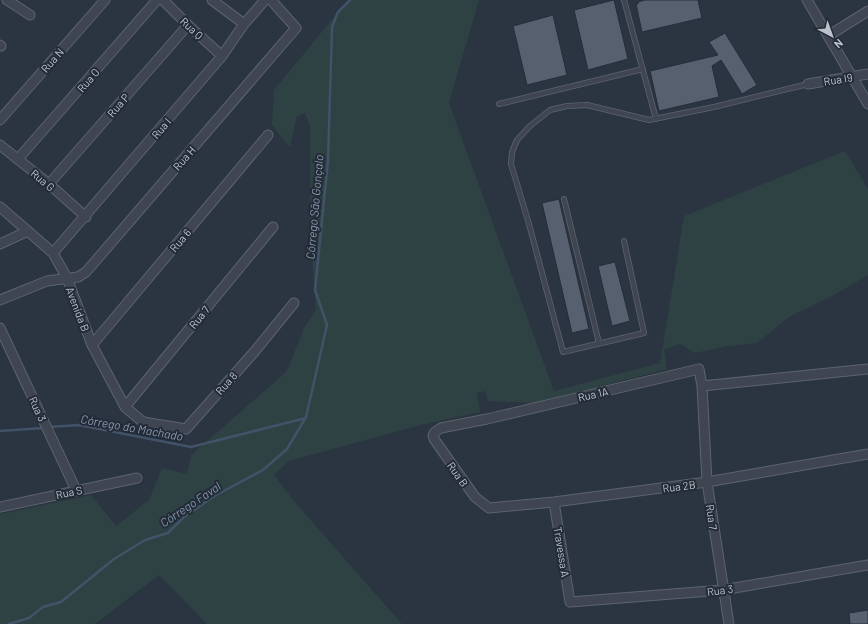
<svg xmlns="http://www.w3.org/2000/svg" width="868" height="624" viewBox="0 0 868 624" font-family="Barlow,sans-serif">
	<rect width="100%" height="100%" fill="#2b3441"/>
	<path fill="#2e4243" d="M 348,0 L 479,0 L 449,103 L 554,391 L 660,363 L 684,216 L 845,151 L 868,189 L 868,275 L 834,295 L 789,317 L 757,343 L 728,346 L 695,353 L 680,344 L 664,350 L 667,369 L 536,403 L 488,401 L 485,391 L 477,393 L 480,412 L 421,425 L 289,461 L 274,475 L 294,501 L 402,624 L 207,624 L 159,575 L 95,624 L 0,624 L 0,514 L 91,495 L 116,526 L 149,500 L 162,468 L 187,474 L 191,455 L 287,371 L 304,328 L 316,310 L 310,230 L 310,125 L 305,113 L 297,116 L 290,147 L 272,125 L 274,90 Z"/>
	<g fill="none" stroke-linecap="round" stroke-linejoin="round">
		<path stroke="#425268" stroke-width="2.5" d="M 49,427 L 79,425 L 191,447 L 306,418
			M 0,431 L 44,428
			M 9,624 L 29,618 L 43,607 L 61,602 L 114,559 L 145,540 L 168,533 L 184,517 L 216,495 L 263,470 L 287,449 L 306,417 L 327,325 L 315,290 L 328,161 L 332,27 L 338,12 L 350,0"/>
	</g>
	<path fill="#56606e" stroke="#252d39" d="M 614,0 L 628,59 L 588,70 L 574,10 Z
		M 645,0 L 698,0 L 702,18 L 642,32 L 636,4 L 638,4 L 638,2 Z
		M 553,15 L 567,75 L 527,85 L 513,26 Z
		M 725,33 L 757,85 L 742,94 L 721,60 L 712,66 L 719,97 L 659,111 L 650,71 L 718,55 L 709,42 Z
		M 559,199 L 589,329 L 572,333 L 542,203 Z
		M 615,262 L 630,321 L 612,326 L 598,266 Z
		M 868,610 L 868,624 L 850,624 L 849,613 Z"/>
	<g fill="none" stroke-linecap="round" stroke-linejoin="round">
		<g stroke="#5d646f" stroke-width="6">
			<path id="lane" d="M 624,0 L 656,119
				M 499,104 L 643,69
				M 564,199 L 599,343
				M 624,241 L 644,333 L 563,352 L 529,224 L 511,164 L 512,152 L 517,140 L 530,126 L 550,110 L 567,106 L 587,105 L 649,120 L 714,107 L 808,84"/>
		</g>
		<g stroke="#5d646f" stroke-width="11">
			<path id="street" d="M 7,0 L 30,15
				M 163,0 L 188,25 L 222,56
				M 212,0 L 244,24
				M 807,0 L 868,104
				M 828,36 L 868,11
				M 0,45 L 1,46
				M 808,84 L 868,74
				M 0,120 L 105,0
				M 0,145 L 49,184 L 86,217
				M 18,159 L 157,0
				M 49,184 L 188,25
				M 0,207 L 53,253 L 67,278 L 92,345 L 125,407 L 143,422 L 186,429 L 255,351 L 294,303
				M 0,244 L 28,231
				M 53,253 L 222,56 L 244,24 L 265,0
				M 0,300 L 47,281 L 78,277 L 86,272 L 296,28 L 271,0
				M 0,328 L 76,490
				M 92,345 L 268,135
				M 702,386 L 868,369
				M 125,407 L 273,227
				M 554,502 L 570,602 L 723,590 L 868,565
				M 0,507 L 137,478
				M 729,624 L 707,482 L 702,386 L 699,369 L 487,419 L 441,428 L 435,432 L 433,435 L 434,439 L 475,497 L 489,508 L 554,502 L 707,482 L 868,454"/>
		</g>
		<use href="#lane" stroke="#3f4651" stroke-width="4.5"/>
		<use href="#street" stroke="#3f4651" stroke-width="9"/>
	</g>
	<g text-anchor="middle" dominant-baseline="central" stroke-width="4" stroke-linejoin="round" paint-order="stroke">
		<g font-size="11" fill="#bcc2cb" stroke="#232b37">
			<text transform="translate(192 28) rotate(43)">Rua Q</text>
			<text transform="translate(52 60) rotate(-49)">Rua N</text>
			<text transform="translate(838 79) rotate(-9)">Rua I9</text>
			<text transform="translate(88 80) rotate(-49)">Rua O</text>
			<text transform="translate(118 105) rotate(-49)">Rua P</text>
			<text transform="translate(161 128) rotate(-50)">Rua I</text>
			<text transform="translate(184 158) rotate(-49)">Rua H</text>
			<text transform="translate(43 180) rotate(40)">Rua G</text>
			<text transform="translate(180 240) rotate(-50)">Rua 6</text>
			<text transform="translate(78 309) rotate(69)">Avenida B</text>
			<text transform="translate(199 317) rotate(-51)">Rua 7</text>
			<text transform="translate(226 383) rotate(-49)">Rua 8</text>
			<text transform="translate(593 394) rotate(-13)">Rua 1A</text>
			<text transform="translate(38 409) rotate(65)">Rua 3</text>
			<text transform="translate(458 474) rotate(55)">Rua B</text>
			<text transform="translate(679 486) rotate(-7)">Rua 2B</text>
			<text transform="translate(69 492) rotate(-12)">Rua S</text>
			<text transform="translate(712 517) rotate(82)">Rua 7</text>
			<text transform="translate(562 552) rotate(81)">Travessa A</text>
			<text transform="translate(720 590) rotate(-7)">Rua 3</text>
		</g>
		<g font-size="12" font-style="italic" fill="#8698af" stroke="#232b37">
			<text transform="translate(314 207) rotate(-85)">Córrego São Gonçalo</text>
			<text transform="translate(132 427) rotate(10)">Córrego do Machado</text>
			<text transform="translate(190 504) rotate(-34)">Córrego Faval</text>
		</g>
	</g>
	<g transform="translate(832 36) rotate(139)" stroke="#232b37" stroke-width="3" paint-order="stroke">
	<path d="M0-3L7 15L0 10L-7 15Z" fill="#bcc2cb"/>
	<text y="-6" font-size="11" font-weight="bold" text-anchor="middle" fill="#bcc2cb">N</text>
	</g>
</svg>
